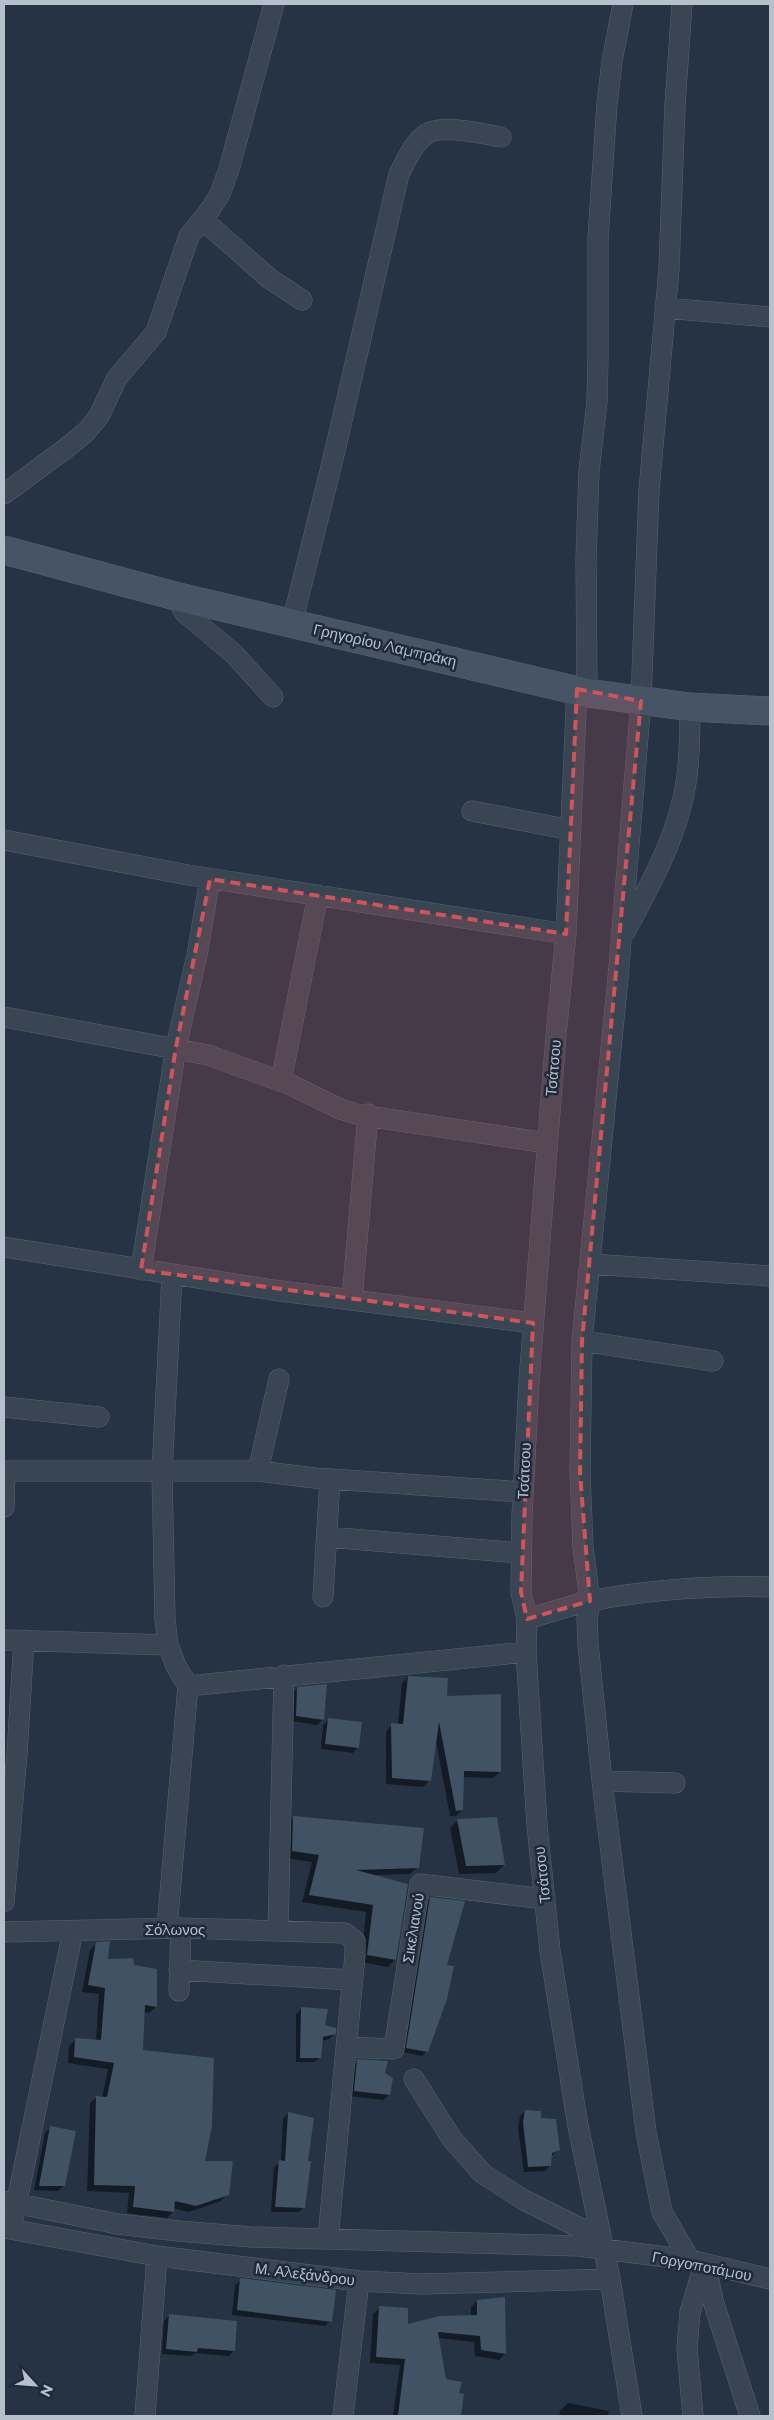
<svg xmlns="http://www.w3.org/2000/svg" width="774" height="2420" viewBox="0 0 774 2420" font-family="Montserrat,sans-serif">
	<rect width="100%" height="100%" fill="#253344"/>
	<path fill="#0007" d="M 408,1677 L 445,1698 L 500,1772 L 493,1778 L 463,1777 L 462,1810 L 456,1816 L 450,1816 L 436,1741 L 430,1780 L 423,1787 L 386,1784 L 386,1731 L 392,1725 L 398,1725 L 402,1683 Z
		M 297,1688 L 323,1719 L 317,1725 L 291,1721 L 292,1693 Z
		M 328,1720 L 358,1747 L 353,1753 L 321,1749 L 323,1725 Z
		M 293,1818 L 418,1867 L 410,1874 L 374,1875 L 395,1959 L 388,1967 L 361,1962 L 366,1912 L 302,1902 L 312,1862 L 285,1858 L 286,1825 Z
		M 458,1820 L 504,1865 L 496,1873 L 459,1874 L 450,1828 Z
		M 430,1898 L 445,1966 L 427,2051 L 422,2056 L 402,2052 L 425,1904 Z
		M 97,1943 L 107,1961 L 133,1966 L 156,2007 L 149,2013 L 144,2012 L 142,2051 L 203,2162 L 227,2194 L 221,2201 L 189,2212 L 173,2208 L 173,2212 L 167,2218 L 127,2213 L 129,2193 L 87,2191 L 90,2103 L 97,2097 L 102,2098 L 108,2069 L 68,2063 L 69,2046 L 75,2040 L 96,2041 L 99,1994 L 82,1992 L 90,1950 Z
		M 301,2009 L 334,2034 L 329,2039 L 321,2041 L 320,2057 L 315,2062 L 296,2062 L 296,2014 Z
		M 358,2061 L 384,2074 L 389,2095 L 383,2100 L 349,2096 L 352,2066 Z
		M 526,2111 L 540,2120 L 558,2150 L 551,2156 L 550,2166 L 545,2171 L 524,2172 L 518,2128 L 520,2116 Z
		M 288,2113 L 306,2163 L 304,2207 L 299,2212 L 271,2212 L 274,2167 L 281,2162 L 283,2119 Z
		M 50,2128 L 64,2185 L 58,2191 L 34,2190 L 45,2133 Z
		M 241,2280 L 330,2321 L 325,2326 L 232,2315 L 235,2285 Z
		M 477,2301 L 505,2354 L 499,2360 L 475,2356 L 474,2342 L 438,2338 L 445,2380 L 458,2394 L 463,2395 L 460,2416 L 393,2416 L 400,2365 L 370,2363 L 373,2314 L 380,2308 L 406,2326 L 471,2316 L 471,2307 Z
		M 169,2316 L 234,2350 L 229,2356 L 195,2353 L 191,2356 L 162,2354 L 164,2321 Z
		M 568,2403 L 609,2411 L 608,2416 L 559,2416 L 560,2411 Z"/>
	<path fill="#405263" d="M 408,1676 L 448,1678 L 447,1696 L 501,1694 L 501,1772 L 464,1771 L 463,1810 L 456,1811 L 439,1722 L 431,1781 L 392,1778 L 391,1723 L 403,1724 Z
		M 327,1684 L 324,1720 L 296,1716 L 297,1687 Z
		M 328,1718 L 362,1722 L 359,1748 L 325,1744 Z
		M 293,1816 L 424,1828 L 419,1868 L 356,1870 L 408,1884 L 396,1960 L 367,1955 L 373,1905 L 309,1895 L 319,1855 L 292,1851 Z
		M 497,1817 L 505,1865 L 466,1866 L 457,1819 Z
		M 430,1897 L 465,1901 L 447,1965 L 454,1966 L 447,1999 L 428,2052 L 406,2048 Z
		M 110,1941 L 108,1959 L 133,1958 L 134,1965 L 157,1969 L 157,2007 L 145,2005 L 143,2050 L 214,2058 L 212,2126 L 205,2161 L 233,2161 L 229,2195 L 196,2206 L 175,2201 L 174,2212 L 133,2207 L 135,2186 L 94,2185 L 96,2096 L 107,2097 L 114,2063 L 74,2057 L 75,2038 L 101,2040 L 105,1988 L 88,1985 L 96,1942 Z
		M 301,2007 L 328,2009 L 325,2025 L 336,2028 L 336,2034 L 323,2037 L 321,2058 L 300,2058 Z
		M 357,2059 L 388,2061 L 385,2073 L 393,2078 L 390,2095 L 354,2091 Z
		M 525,2110 L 541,2111 L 541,2118 L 556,2119 L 560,2150 L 552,2153 L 551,2166 L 528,2167 L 523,2122 Z
		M 288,2112 L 314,2118 L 308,2161 L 311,2161 L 305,2208 L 275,2207 L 279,2160 L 285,2161 Z
		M 50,2126 L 76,2131 L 65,2186 L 39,2186 Z
		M 240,2278 L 336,2290 L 332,2322 L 237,2310 Z
		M 505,2297 L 506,2354 L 481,2350 L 480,2336 L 438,2332 L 446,2379 L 462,2382 L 459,2393 L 464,2394 L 461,2416 L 398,2416 L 405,2359 L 376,2357 L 379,2306 L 408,2308 L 408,2324 L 439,2316 L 477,2315 L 477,2300 Z
		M 169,2314 L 237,2321 L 235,2351 L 198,2348 L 197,2352 L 166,2349 Z"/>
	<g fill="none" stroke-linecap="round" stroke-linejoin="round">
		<g stroke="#576370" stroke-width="21">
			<path id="street" d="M 682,4 L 675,105 L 669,269 L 649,490 L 641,701 L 618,978 L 582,1341 L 580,1473 L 583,1547 L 590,1601 L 587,1620 L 588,1644 L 602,1781 L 646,2132 L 662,2212 L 690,2260
				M 203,220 L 270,279 L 302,300
				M 665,308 L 770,317
				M 4,494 L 65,449 L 86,432 L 99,416 L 117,378 L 156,332 L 189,236 L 210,210 L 220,194 L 229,169 L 274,4
				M 175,596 L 185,613 L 234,654 L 273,697
				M 292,623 L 333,459 L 399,174 C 406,161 413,144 425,135 C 439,123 483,134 501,137
				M 577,689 L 566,934 L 556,1035 L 529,1381 L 522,1516 L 521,1592 L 527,1619 L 526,1652 L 537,1825 L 550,1951 L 578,2126 L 610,2279 L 632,2416
				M 587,693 L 586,559 L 589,471 L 597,402 L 598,359 L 598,238 L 607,104 L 612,61 L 623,4
				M 472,811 L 571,830
				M 4,840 L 188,875 L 566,934
				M 625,932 C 650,885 678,836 686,783 C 690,758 690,732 690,707
				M 4,1017 L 208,1055 L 291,1085 L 340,1109 L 360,1115 L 547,1143
				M 281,1081 L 318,895
				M 4,1247 L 273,1290 L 533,1323
				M 590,1264 L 770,1276
				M 141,1270 L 176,1047 L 197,955 L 210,879
				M 352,1299 L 368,1114
				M 582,1341 L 713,1361
				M 4,1407 L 99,1417
				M 4,1471 L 258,1471 L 315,1478 L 523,1492
				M 258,1471 L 279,1379
				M 4,1507 L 5,1471
				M 327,1537 L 521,1553
				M 323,1597 L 330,1479
				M 527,1619 C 548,1613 569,1606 590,1601 C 645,1590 714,1585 770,1587
				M 4,1640 L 168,1645
				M 188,1686 L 526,1652
				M 602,1781 L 675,1783
				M 4,1902 L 17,1754 L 24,1640
				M 167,1928 L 188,1686 L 176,1666 L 168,1645 L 165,1619 L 162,1472 L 172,1275
				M 278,1930 L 284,1675
				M 4,1932 L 181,1928 L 345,1933 L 355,1941 L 355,1955 L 328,2238
				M 179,1970 L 352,1980
				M 179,1991 L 181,1928
				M 346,2047 L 394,2049 L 420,1884 L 545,1899
				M 414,2079 L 452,2139 L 483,2174 L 524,2200 L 584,2230 L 604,2250
				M 4,2201 L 118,2224 L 178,2231 L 251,2237 L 579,2246 L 690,2260 L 770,2279
				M 14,2215 L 73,1931
				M 4,2228 L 157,2256 L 359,2281 L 421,2284 L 610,2279
				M 705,2264 L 714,2304 L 750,2416
				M 145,2416 L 157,2256
				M 343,2416 L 359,2281
				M 693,2416 L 687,2349 L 690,2312 L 704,2265"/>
		</g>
		<g stroke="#576370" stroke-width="29">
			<path id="secondary" d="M 4,550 L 175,596 L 587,693 L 690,707 L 770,711"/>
		</g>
		<use href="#street" stroke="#394553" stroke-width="20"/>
		<use href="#secondary" stroke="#475466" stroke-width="28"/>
	</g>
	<path fill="#cc565a" fill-opacity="0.2" stroke="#cc565a" stroke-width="4" stroke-dasharray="10 6" stroke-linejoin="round" d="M 577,689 L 641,701 L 582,1341 L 580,1473 L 590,1601 L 527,1619 L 521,1592 L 533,1323 L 141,1270 L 176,1047 L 210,879 L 566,934 Z"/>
	<g text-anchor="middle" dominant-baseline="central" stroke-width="5" stroke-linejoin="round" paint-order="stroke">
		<g font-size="15" fill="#b6c0cd" stroke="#1e2a39">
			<text transform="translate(385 645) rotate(13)">Γρηγορίου Λαμπράκη</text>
			<text transform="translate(553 1068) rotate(-85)">Τσάτσου</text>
			<text transform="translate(524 1471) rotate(-87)">Τσάτσου</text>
			<text transform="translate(542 1875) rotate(-96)">Τσάτσου</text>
			<text transform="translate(413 1928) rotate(-81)">Σικελιανού</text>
			<text x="175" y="1929">Σόλωνος</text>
			<text transform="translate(702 2266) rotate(11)">Γοργοποτάμου</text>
			<text transform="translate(305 2274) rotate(7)">Μ. Αλεξάνδρου</text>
		</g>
	</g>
	<rect width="774" height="2420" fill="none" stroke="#b6c0cd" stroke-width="10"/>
	<g transform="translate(35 2385) rotate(116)" stroke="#1e2a39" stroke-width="4" paint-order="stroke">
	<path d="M0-4L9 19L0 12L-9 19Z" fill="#b6c0cd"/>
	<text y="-8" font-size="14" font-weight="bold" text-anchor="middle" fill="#b6c0cd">N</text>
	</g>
</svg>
